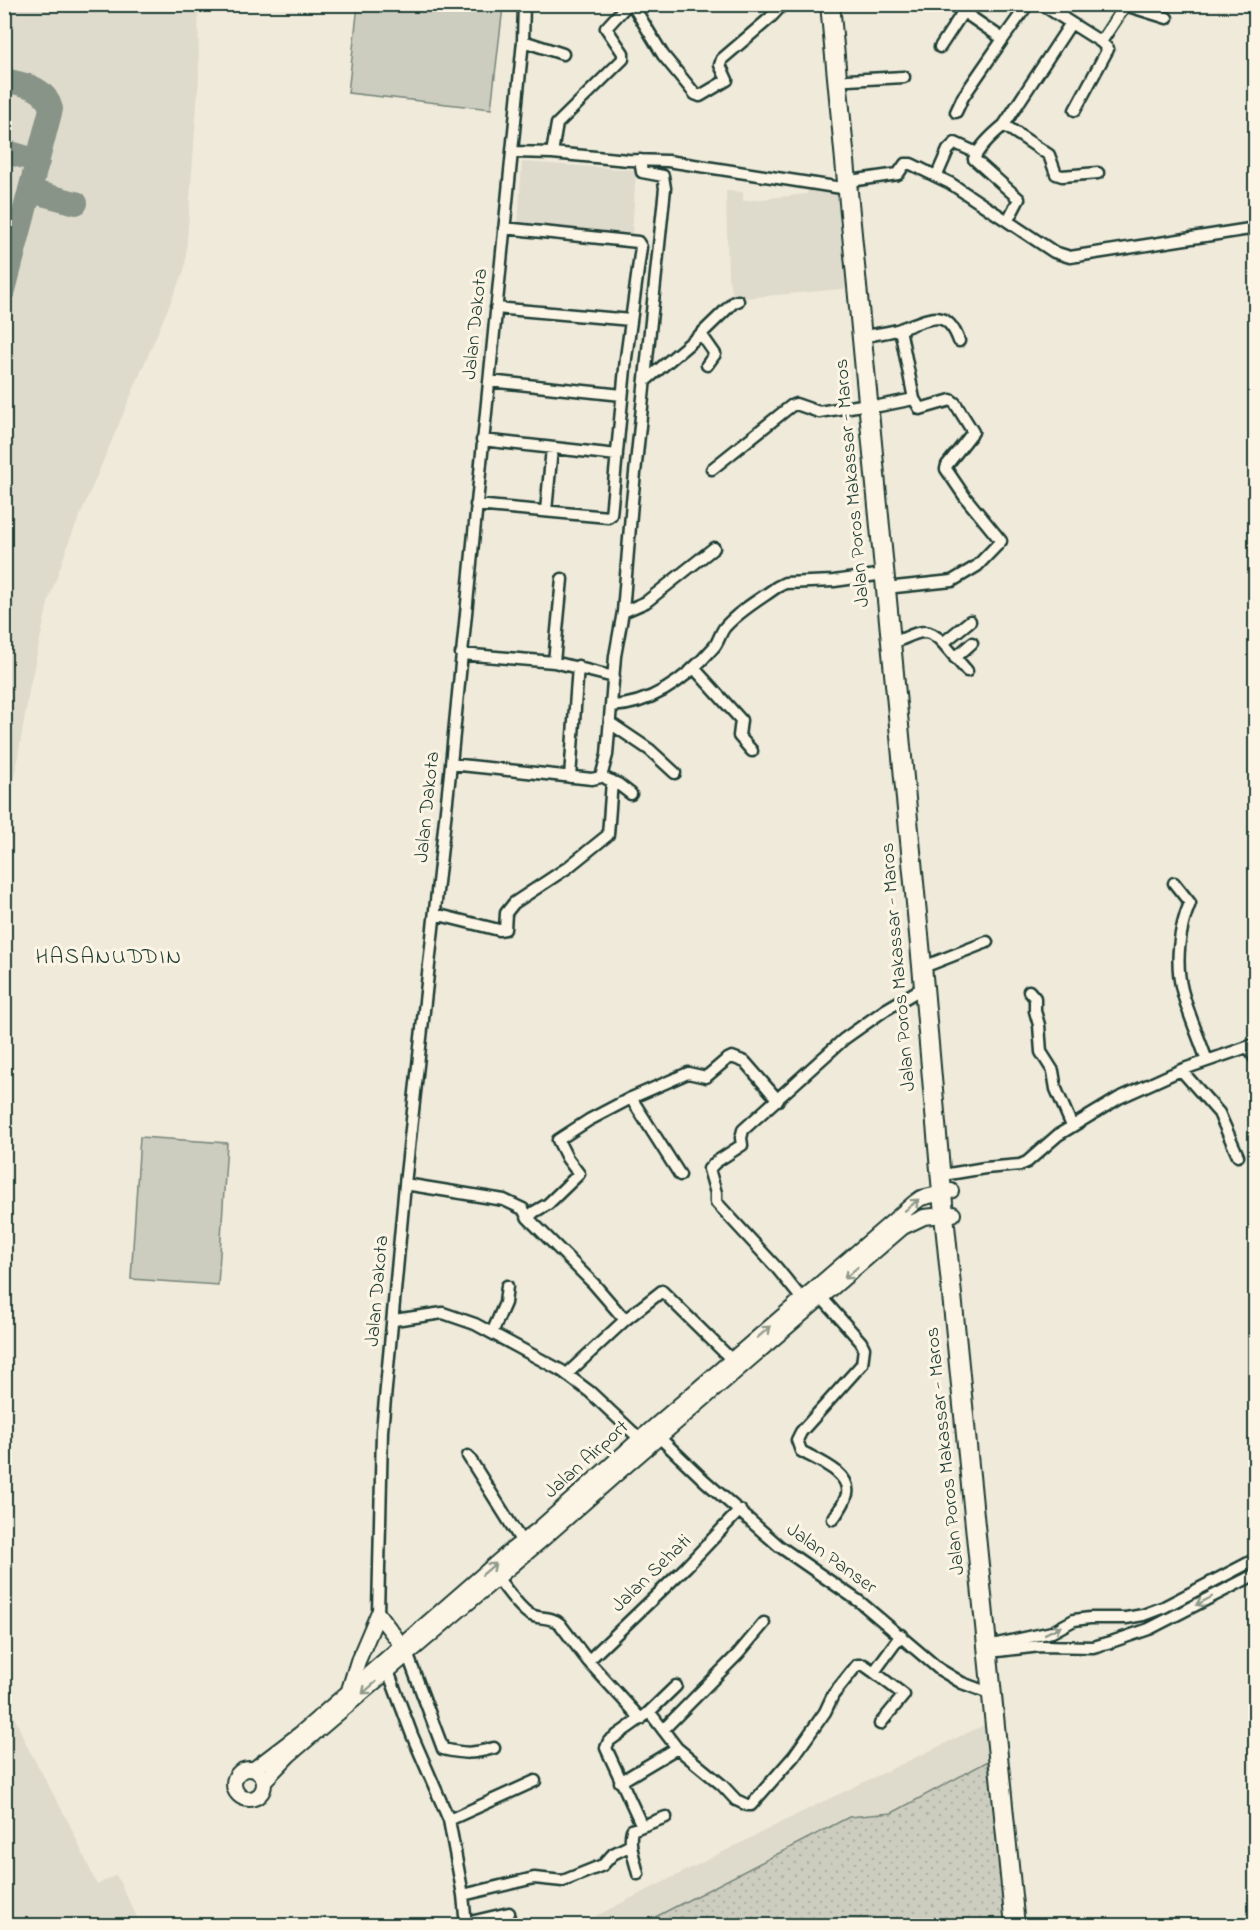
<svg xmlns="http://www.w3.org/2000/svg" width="1260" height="1930" viewBox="0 0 1260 1930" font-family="'Indie Flower',sans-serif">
	<defs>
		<pattern id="green-dots" width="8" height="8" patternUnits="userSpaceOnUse" patternTransform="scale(1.5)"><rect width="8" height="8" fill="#cccdbf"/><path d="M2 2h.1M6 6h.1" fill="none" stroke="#afb1a5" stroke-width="1.8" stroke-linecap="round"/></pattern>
	</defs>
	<rect width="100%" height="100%" fill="#efeada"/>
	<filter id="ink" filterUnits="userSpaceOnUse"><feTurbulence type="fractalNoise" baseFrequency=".0167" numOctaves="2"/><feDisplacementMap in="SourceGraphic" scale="12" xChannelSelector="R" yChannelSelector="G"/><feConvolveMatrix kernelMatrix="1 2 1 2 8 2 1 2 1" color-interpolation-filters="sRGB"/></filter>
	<g filter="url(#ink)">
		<path fill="#dedbcc" d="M 25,4 L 196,5 L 198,9 L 199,76 L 185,268 L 70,539 L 49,599 L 30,685 L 6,828 L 14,830 L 5,885 L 4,7 Z
			M 522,162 L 636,170 L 632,234 L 518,226 Z
			M 808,188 L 841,192 L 852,288 L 734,299 L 728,277 L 726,191 L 743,192 L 743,201 L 807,194 Z
			M 4,1694 L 27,1746 L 68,1821 L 97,1885 L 116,1875 L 141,1925 L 5,1925 Z
			M 988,1723 L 1008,1925 L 576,1926 L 818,1804 Z"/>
		<path fill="url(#green-dots)" stroke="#76857a" stroke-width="1.5" d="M 992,1759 L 1008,1925 L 638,1926 L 849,1817 L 892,1813 Z"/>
		<path fill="#cccdbf" stroke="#76857a" stroke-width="1.5" d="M 484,4 L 503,7 L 491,109 L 348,93 L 358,5 Z
			M 140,1137 L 227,1143 L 218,1285 L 131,1279 Z"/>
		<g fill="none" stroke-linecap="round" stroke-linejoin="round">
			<path stroke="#879487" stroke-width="24" d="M 4,80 C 25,85 45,86 51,109 L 4,290
				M 4,151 L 38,161
				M 30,191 L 76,203"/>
			<g stroke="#1f3d34" stroke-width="15">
				<path id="street" d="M 632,4 L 663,55 L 695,94 L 700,96 L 727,80 L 720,65 L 722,59 L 770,18 L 783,4
					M 952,4 L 1003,39 L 1028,4
					M 1041,4 L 1101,42 L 1108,49 L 1075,110
					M 1125,5 L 1167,18
					M 1060,16 L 1066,4
					M 523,41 L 563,54
					M 1101,42 L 1126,4
					M 940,47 L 963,12
					M 848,80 L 904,77
					M 956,112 L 963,97 L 1003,39
					M 1004,125 L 1049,155 L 1056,174 L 1062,176 L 1098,173
					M 512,152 L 552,153 L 628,160 L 668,161 L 848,189
					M 552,153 L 557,124 L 623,59 L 623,53 L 606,28 L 628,4
					M 937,175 L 948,150 L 955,143 L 977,153
					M 857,180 L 898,174 L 905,164 L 911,164 L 950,183 L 1054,252 L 1070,257 L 1256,228
					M 1008,220 L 1019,199 L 974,159 C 980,146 993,134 1004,125 L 1071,23
					M 496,308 L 631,320
					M 900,329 L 914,399
					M 701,334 L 715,354 L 707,365
					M 872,335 C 881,333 891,332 900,329 C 927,320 946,305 959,341
					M 489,381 L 622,395
					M 645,381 L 701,334 L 734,302 L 738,301
					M 879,406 L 914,399 L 920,409 L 951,400 L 955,403 L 973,432 L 947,465 L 946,469 L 965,497 L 1001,541 L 977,566 L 952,581 L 895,587
					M 482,440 L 617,455
					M 712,469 L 791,406 L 796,404 L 819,412 L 868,404
					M 476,505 L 608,517 L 611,515 L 626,358 L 641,247 L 638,242 L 504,228
					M 546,511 L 552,448
					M 623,612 L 646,602 L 714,548
					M 900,640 C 919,632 927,626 943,643 L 970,621
					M 943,643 L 967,671
					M 461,654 L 554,662 L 614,677
					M 955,658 L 972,643
					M 554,662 L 562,579
					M 694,668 L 741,720 L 739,736 L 752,751
					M 612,706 C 653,704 688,677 714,647 C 719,641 720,633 725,627 C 739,611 760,599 777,587 L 785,583 L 834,581 L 884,574
					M 610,723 L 650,750 L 675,773
					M 451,764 L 592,779 L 601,777 L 607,755 L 615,656 L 623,612 L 632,502 L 665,188 L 663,176 L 642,172 L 640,160
					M 570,777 L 578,666
					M 607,779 L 618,784 L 631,794
					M 1174,883 L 1190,903 C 1179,929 1175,962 1182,990 C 1188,1014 1199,1037 1207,1061
					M 435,914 L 499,930 L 505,929 L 506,913 L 514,903 L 567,868 L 608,835 L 612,781
					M 931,964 L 987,942
					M 1029,991 L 1035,998 L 1035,1011 L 1039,1025 L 1041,1052 L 1053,1071 L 1056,1089 L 1072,1126
					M 1248,1047 L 1256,1060
					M 1181,1070 L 1219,1113 L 1238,1156
					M 631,1098 L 688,1073 L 706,1077 L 726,1060 L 732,1057 L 745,1062 L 778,1100
					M 949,1174 L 985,1168 L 1020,1165 L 1027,1162 L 1058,1135 L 1119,1098 L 1181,1070 L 1256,1044
					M 405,1184 L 504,1200 L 523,1209 L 528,1218 L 534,1212 L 548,1204 L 579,1174 L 567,1158 L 558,1140 L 589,1120 L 631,1098 L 680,1175
					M 528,1218 L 594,1284 L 625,1320 L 662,1291 L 732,1360
					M 822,1298 L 861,1342 L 864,1348 L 862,1364 L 801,1432 L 797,1440 L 801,1451 C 816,1460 851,1472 847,1494 C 845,1503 838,1512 833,1519
					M 802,1299 L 776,1267 L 716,1202 L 716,1193 L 709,1169 L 716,1162 L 742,1145 L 741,1138 L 743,1130 L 844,1039 L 885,1010 L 924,987
					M 394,1320 L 443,1313 L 475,1324 L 562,1371 L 590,1392 L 640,1439
					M 492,1333 L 505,1303 L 507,1286
					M 567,1374 L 625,1320
					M 659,1437 L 705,1481 L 779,1546 L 860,1602 L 939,1669 L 962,1683 L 992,1694
					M 468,1456 L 522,1542
					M 497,1578 C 507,1589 517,1606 529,1614 C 539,1620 550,1615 560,1624 L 588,1661 L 641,1719
					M 378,1614 L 382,1431 L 405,1184 L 451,764 L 523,41 L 524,4
					M 997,1644 L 1052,1632 L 1074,1620 L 1090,1618 L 1126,1618 L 1143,1615 L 1164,1607 L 1256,1559
					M 998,1651 L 1040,1646 L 1093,1647 L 1111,1642 L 1149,1629 L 1256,1574
					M 407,1653 L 443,1749 C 465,1754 472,1754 494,1748
					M 588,1661 L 686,1567 L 740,1510
					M 388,1671 L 412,1735 L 449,1820 L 463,1895 L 466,1926
					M 874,1672 L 904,1695 L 880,1724
					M 647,1714 L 676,1686
					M 663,1730 L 738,1654 L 764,1623
					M 620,1782 L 677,1748
					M 449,1820 L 535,1781
					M 642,1826 L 666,1817
					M 638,1874 C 635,1860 628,1844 632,1830 L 642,1826 L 606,1748 L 609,1741 L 647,1714 L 651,1714 L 677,1748 L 722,1785 L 736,1800 L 747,1805 L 751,1805 L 794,1756 L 825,1712 L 833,1695 L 857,1665 L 864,1665 L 874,1672 L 901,1635
					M 463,1895 L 534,1878 L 563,1881 L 603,1865 L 613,1854 L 631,1845
					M 466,1923 L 509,1913"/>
			</g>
			<g stroke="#1f3d34" stroke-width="18">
				<path id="secondary" d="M 349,1690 L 358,1661 L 378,1614 L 406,1651
					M234 1784a15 15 0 1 1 30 0a15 15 0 1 1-30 0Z
					M 254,1769 L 300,1734 L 509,1552 L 539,1529 L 640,1439 L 914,1203 L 921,1198 L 951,1191
					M 264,1781 L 289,1755 L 544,1538 L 614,1476 L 903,1227 L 924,1217 L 953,1214"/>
			</g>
			<g stroke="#1f3d34" stroke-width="22">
				<path id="highway" d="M 830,4 L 924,987 L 944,1215 L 1015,1926"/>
			</g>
			<use href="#street" stroke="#fcf5e5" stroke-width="10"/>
			<use href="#secondary" stroke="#fcf5e5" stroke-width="14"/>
			<use href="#highway" stroke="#fcf5e5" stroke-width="18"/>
		</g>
		<defs><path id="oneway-shaft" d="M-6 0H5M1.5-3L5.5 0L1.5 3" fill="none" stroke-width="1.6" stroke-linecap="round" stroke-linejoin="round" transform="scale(1.5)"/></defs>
		<g stroke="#8e998c">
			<use href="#oneway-shaft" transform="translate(912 1205) rotate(-39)"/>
			<use href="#oneway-shaft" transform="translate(851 1273) rotate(139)"/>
			<use href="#oneway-shaft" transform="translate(764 1332) rotate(-41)"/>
			<use href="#oneway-shaft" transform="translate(489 1569) rotate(-41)"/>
			<use href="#oneway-shaft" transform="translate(1204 1601) rotate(152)"/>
			<use href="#oneway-shaft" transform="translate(1053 1630) rotate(-26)"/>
			<use href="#oneway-shaft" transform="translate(369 1688) rotate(139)"/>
		</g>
	</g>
	<g text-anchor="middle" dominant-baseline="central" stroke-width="6" stroke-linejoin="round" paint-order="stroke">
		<g font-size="20" fill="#1f3d34" stroke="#fcf5e5">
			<text transform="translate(476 324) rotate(-84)">Jalan Dakota</text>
			<text transform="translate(853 483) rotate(-95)">Jalan Poros Makassar - Maros</text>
			<text transform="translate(428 807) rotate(-84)">Jalan Dakota</text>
			<text transform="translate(899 967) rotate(-95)">Jalan Poros Makassar - Maros</text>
			<text transform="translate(378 1291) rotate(-85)">Jalan Dakota</text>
			<text transform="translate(946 1451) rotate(-96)">Jalan Poros Makassar - Maros</text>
			<text transform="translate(587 1460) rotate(-42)">Jalan Airport</text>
			<text transform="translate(831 1559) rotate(36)">Jalan Panser</text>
			<text transform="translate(652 1574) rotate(-44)">Jalan Sehati</text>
		</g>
		<g font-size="22" letter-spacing="1.5" fill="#1f3d34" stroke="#fcf5e5">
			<text x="109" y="958">HASANUDDIN</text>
		</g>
	</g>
	<rect width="1260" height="1930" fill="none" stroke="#fcf5e5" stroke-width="24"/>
	<rect x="12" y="12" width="1236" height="1906" fill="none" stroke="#1f3d34" stroke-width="2" filter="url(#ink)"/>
</svg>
